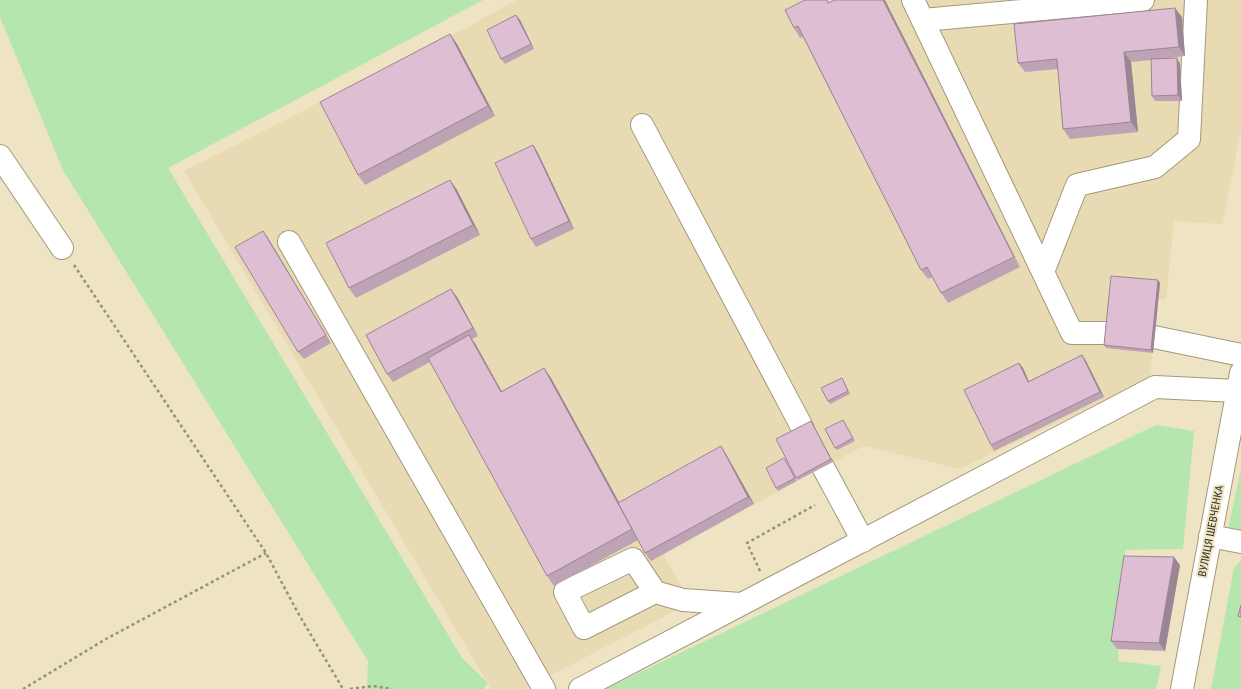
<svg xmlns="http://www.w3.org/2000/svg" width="1241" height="689" viewBox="0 0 1241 689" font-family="'Roboto Condensed',sans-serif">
	<rect width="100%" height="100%" fill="#eee4c3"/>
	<path fill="#e8dbb3" d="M 516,0 L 1241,0 L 1241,131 L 1222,224 L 1174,221 L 1166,299 L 1158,299 L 1150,379 L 960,469 L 864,446 L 823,467 L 663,554 L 685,593 L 683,607 L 524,689 L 491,689 L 184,171 L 466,28 Z"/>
	<path fill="#b5e6ae" d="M 0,0 L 483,0 L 168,168 L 462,658 L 488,683 L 484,689 L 367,689 L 368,661 L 63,170 L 0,17 Z
		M 1156,425 L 1194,431 L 1183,549 L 1125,550 L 1118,661 L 1161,666 L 1156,689 L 605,689 Z
		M 1241,469 L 1241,535 L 1228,529 Z
		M 1241,560 L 1241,689 L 1211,689 L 1234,568 Z"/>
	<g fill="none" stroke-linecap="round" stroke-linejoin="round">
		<g stroke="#a3997a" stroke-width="24">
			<path id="minor" d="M 913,0 L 1072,333 L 1108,333
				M 923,20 L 1143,0
				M 642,125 L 803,429
				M 0,156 L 62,248
				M 289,242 L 544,689
				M 1043,272 L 1077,185 L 1155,167 L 1189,139 L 1196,0
				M 1154,337 L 1241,355
				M 823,467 L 863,541
				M 1210,536 L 1241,542
				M 655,592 L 633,559 L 565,592 L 584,628 L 655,592 L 683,600 L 741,604
				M 580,689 L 1155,387 L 1237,391
				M 1182,689 L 1241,373"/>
		</g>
		<path stroke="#989179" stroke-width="2.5" stroke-dasharray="3 3" stroke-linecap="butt" d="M 74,265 L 266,553 L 298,613 L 343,689
			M 760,571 L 747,543 L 815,505
			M 23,689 L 106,639 L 266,553
			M 350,689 L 373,686 L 392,689"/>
		<use href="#minor" stroke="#fff" stroke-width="22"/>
	</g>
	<path fill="#bea3b5" d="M 835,0 L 1020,267 L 948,303 L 941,293 L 933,277 L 928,279 L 921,270 L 803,37 L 800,38 L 794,28 Z
		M 516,15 L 520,20 L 534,49 L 505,64 L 501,59 Z
		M 1182,17 L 1185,56 L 1159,59 L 1177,58 L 1180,64 L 1182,101 L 1155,101 L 1152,96 L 1151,60 L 1131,62 L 1138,132 L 1070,139 L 1063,129 L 1058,69 L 1025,72 L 1018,63 Z
		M 457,44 L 495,116 L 365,185 L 358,175 Z
		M 533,145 L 538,153 L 574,229 L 536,247 L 531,239 Z
		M 450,180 L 457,190 L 480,235 L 356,298 L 349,288 Z
		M 263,231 L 268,238 L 331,343 L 304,359 L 298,352 Z
		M 1160,283 L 1153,353 L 1106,348 L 1104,345 Z
		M 451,289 L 457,297 L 478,336 L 472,339 L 476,345 L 502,391 L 544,368 L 551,378 L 619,502 L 726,454 L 754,504 L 651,561 L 645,553 L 638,540 L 554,586 L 547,576 L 430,362 L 393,382 L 387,374 Z
		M 1082,355 L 1086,361 L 1104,397 L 994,451 L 991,445 L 1019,363 L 1023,368 L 1029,381 Z
		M 844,381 L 850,394 L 830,404 L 828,401 Z
		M 843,420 L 855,441 L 837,450 L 835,448 Z
		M 813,424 L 833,462 L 798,480 L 796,478 Z
		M 784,458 L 797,481 L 778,491 L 776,488 Z
		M 1180,565 L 1165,651 L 1117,649 L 1111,641 Z"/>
	<path fill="#9b8594" d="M 883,0 L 885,0 L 1020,267 L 1014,257 Z
		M 1175,8 L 1182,17 L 1185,56 L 1179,47 Z
		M 516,15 L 520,20 L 534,49 L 531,44 Z
		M 450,34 L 457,44 L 495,116 L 488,106 Z
		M 1124,52 L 1131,62 L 1138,132 L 1131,122 Z
		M 1177,58 L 1180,64 L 1182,101 L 1178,95 Z
		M 533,145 L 538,153 L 574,229 L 569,221 Z
		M 450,180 L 457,190 L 480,235 L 473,225 Z
		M 263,231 L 268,238 L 331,343 L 326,335 Z
		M 1158,280 L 1160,283 L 1153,353 L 1151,350 Z
		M 451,289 L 457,297 L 478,336 L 473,328 Z
		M 469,335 L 476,345 L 507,402 L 501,392 Z
		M 1082,355 L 1086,361 L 1104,397 L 1100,392 Z
		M 1019,363 L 1023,368 L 1031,387 L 1028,382 Z
		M 544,368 L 551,378 L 639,539 L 632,529 Z
		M 811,421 L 813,424 L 833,462 L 831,459 Z
		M 721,446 L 726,454 L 754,504 L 748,497 Z
		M 1174,557 L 1180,565 L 1165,651 L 1159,643 Z"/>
	<path fill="#ddbed3" stroke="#9b8594" d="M 805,0 L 827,0 L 828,3 L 835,0 L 883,0 L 1014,257 L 941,293 L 927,267 L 921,270 L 798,26 L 794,28 L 785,10 Z
		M 1175,8 L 1179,47 L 1124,52 L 1131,122 L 1063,129 L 1057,59 L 1018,63 L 1014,24 Z
		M 516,15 L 531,44 L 501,59 L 487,30 Z
		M 450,34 L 488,106 L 358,175 L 320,102 Z
		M 1177,58 L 1178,95 L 1152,96 L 1151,59 Z
		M 533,145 L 569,221 L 531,239 L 495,163 Z
		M 450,180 L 473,225 L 349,288 L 326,243 Z
		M 263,231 L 326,335 L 298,352 L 235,247 Z
		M 1111,276 L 1158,280 L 1151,350 L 1104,345 Z
		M 451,289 L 473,328 L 387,374 L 366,335 Z
		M 469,335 L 501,392 L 544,368 L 632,529 L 547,576 L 428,358 Z
		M 1082,355 L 1100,392 L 991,445 L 964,390 L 1019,363 L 1028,382 Z
		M 842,378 L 848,391 L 828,401 L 821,388 Z
		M 843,420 L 853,438 L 835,448 L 825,429 Z
		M 811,421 L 831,459 L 796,478 L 776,439 Z
		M 721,446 L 748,497 L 645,553 L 618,503 Z
		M 784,458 L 795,478 L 776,488 L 766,468 Z
		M 1124,556 L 1174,557 L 1159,643 L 1111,641 Z
		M 1241,605 L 1241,617 L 1238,616 Z"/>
	<g text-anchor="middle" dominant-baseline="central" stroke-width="4" stroke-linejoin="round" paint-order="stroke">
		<g font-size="11" fill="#353124" stroke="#eee4c3">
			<text transform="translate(1211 531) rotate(-79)">ВУЛИЦЯ ШЕВЧЕНКА</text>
		</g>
	</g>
</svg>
